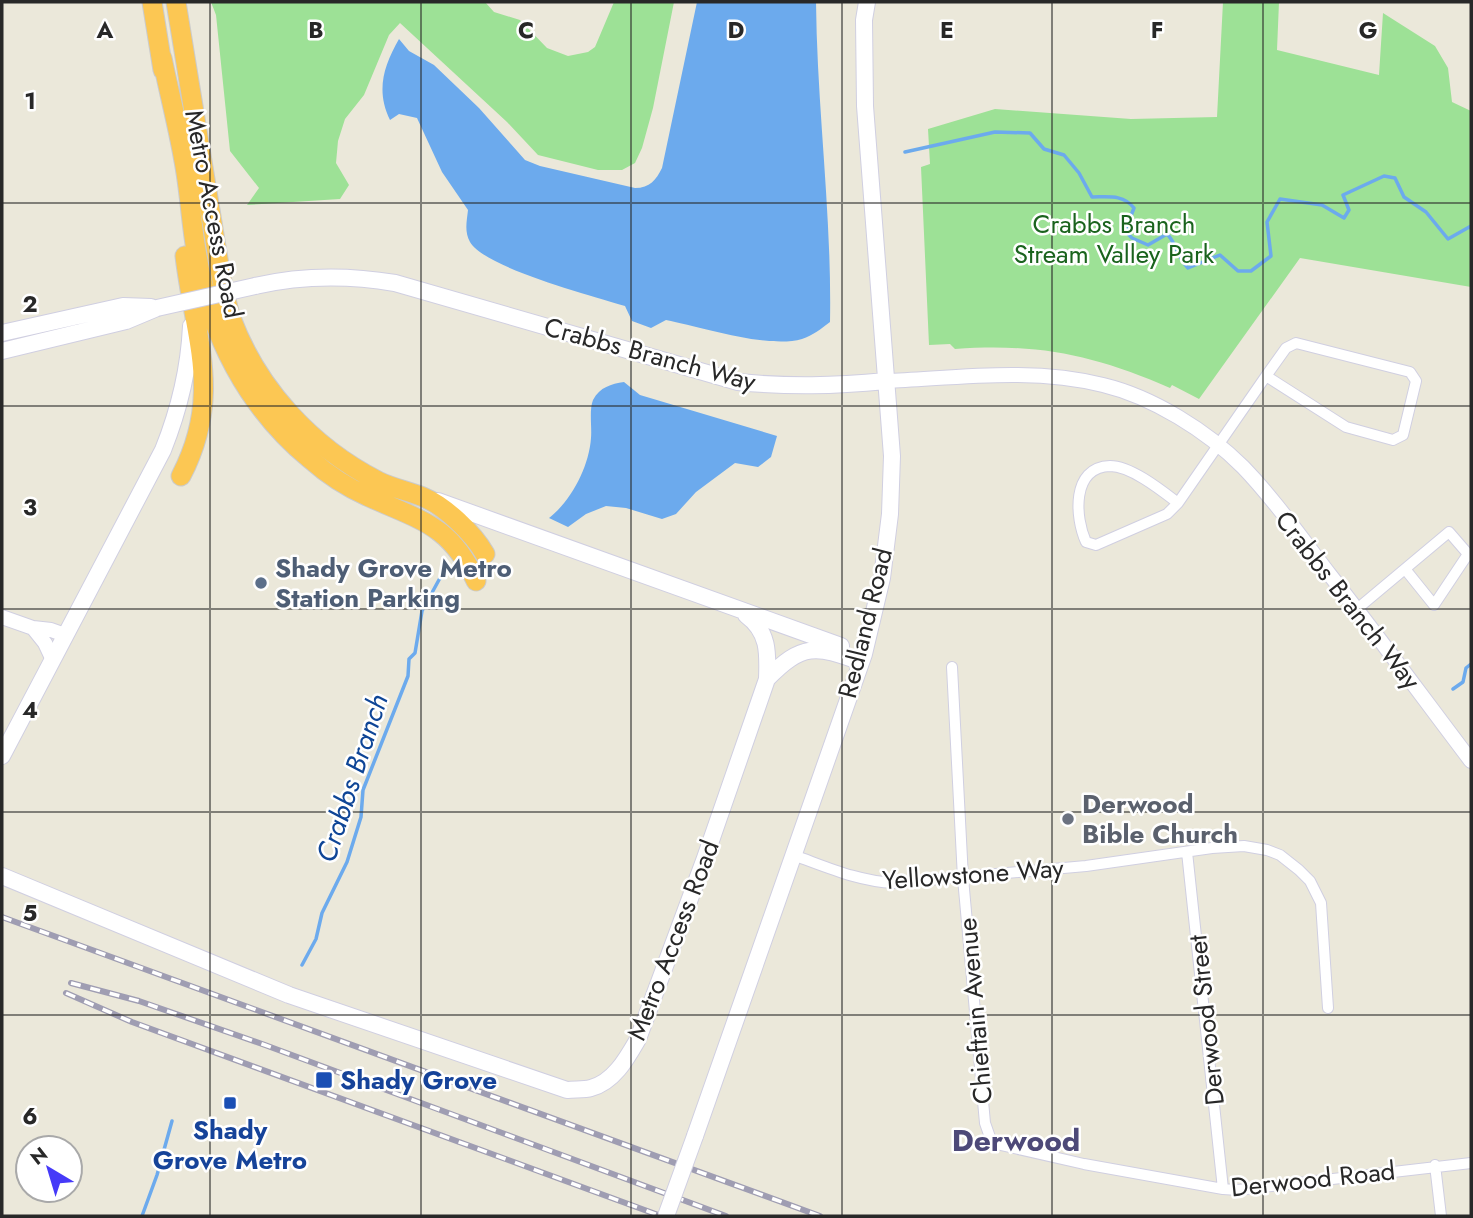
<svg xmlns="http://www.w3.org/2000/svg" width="1473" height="1218" viewBox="0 0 1473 1218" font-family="Jost,sans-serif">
	<rect width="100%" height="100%" fill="#ebe8da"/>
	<path fill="#9de196" d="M 211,2 L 485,2 L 494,12 L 520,20 L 547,48 L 568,56 L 588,52 L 595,47 L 614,2 L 674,2 L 653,108 L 642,148 L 635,163 L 622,170 L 598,170 L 538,155 L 507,122 L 400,23 L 389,35 L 364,95 L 345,119 L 338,141 L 336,163 L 349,185 L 340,199 L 247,205 L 259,188 L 230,151 L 216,15 Z
		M 1223,2 L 1279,2 L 1277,50 L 1379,75 L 1383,13 L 1435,46 L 1448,68 L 1452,102 L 1471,111 L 1471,287 L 1300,258 L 1199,399 L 1172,385 L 1170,388 C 1094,355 1038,343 955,349 L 950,344 L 929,345 L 921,167 L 930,164 L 928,129 L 995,109 L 1131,119 L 1217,117 Z"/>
	<path fill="#6caaed" d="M 697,2 L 816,2 C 817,109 832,215 830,322 C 821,329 813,335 802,339 C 768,349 702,327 666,320 L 651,328 L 632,321 L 625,306 C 593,296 485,268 470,242 C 464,232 467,220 468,210 L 442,172 L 417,118 L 399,114 L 390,120 C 376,91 383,67 399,39 L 409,51 L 434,65 L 479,108 L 525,160 L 540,166 L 635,188 C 650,188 656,180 662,168 Z
		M 624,382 L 640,395 L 777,436 L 771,457 L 758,467 L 735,463 L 696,492 L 676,514 L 662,519 L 626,508 L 606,506 L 586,514 L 568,527 L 549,518 C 571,501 589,467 591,438 C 592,427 589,410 593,400 C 600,387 611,384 624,382 Z"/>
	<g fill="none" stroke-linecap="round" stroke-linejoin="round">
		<path stroke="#6caaed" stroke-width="3.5" d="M 905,152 L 995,132 L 1030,133 L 1044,149 L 1064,155 L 1079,173 L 1092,197 C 1108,197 1123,194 1134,208 L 1125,231 L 1132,238 L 1148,245 L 1167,234 C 1177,244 1177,257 1188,268 L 1220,255 L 1238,271 L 1251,271 L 1271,256 L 1267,222 L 1280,199 L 1322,205 L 1344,218 L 1349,210 L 1343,195 L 1384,176 L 1395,178 L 1404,197 L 1426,212 L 1448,239 L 1471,226
			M 1453,689 L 1463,682 L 1466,668 L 1471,664
			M 302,965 L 316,939 L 322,913 L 347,862 L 361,817 L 363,790 L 408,676 L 409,659 L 415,653 L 422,611 L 440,578 L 453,568
			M 142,1216 L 157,1175 L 172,1121"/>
		<g stroke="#d0cfe1" stroke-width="12">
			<path id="minor" d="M 1296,343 L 1410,372 L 1416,381 L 1403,435 L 1393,440 L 1346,427 L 1266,376 L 1286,348 Z
				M 1178,503 C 1161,490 1131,466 1110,466 C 1071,467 1075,518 1086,542 L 1096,545 L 1167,514 L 1178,503 L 1266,376
				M 1357,609 L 1449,532 L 1468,554 L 1434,605 L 1405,569
				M 952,667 L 963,878 L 985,1123 L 992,1143 L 1084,1164 L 1223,1189 L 1238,1190 L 1471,1163
				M 1187,852 L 1223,1189
				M 793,855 C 827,867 857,881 894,883 L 1086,866 L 1212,848 L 1244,846 L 1267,850 L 1280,855 L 1299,870 L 1310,881 L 1321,903 L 1328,1008
				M 1435,1165 L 1441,1216"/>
		</g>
		<g stroke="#d0cfe1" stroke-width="16">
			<path id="tertiary" d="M 886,381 C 957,378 1032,367 1103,385 C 1153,397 1207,431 1243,467 C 1275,500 1302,539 1330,575 C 1378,636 1424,699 1471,761
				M 2,617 L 33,628 L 51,630 L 65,635
				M 33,628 L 45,643 L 53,660"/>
		</g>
		<g stroke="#d0cfe1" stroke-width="18">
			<path id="secondary" d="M 255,286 C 303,275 347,275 395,283 L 738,382 C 791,387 833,386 886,381
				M 2,333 L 123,306 L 151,307
				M 2,351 L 126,321 L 157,308
				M 438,501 L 841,646
				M 746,615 C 769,632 768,653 767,679
				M 2,756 L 163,450 C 179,410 189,369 191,326
				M 2,876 L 289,995 L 567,1090 C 574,1089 584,1090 591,1088 C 614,1082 627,1058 638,1039 L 705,858 L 767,679 C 802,643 816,645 861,662
				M 695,1136 L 864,654 L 882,578 L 890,514 L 892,456 L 865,106 L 864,20 L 867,2"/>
		</g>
		<g stroke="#cbcbcb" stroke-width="21">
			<path id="motorway" d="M 152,2 L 163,70
				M 176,2 L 220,271 C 223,286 226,303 231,318 C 257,388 311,447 378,481 C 392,488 408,491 423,497 C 445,506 473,533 485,554
				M 162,58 C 169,92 178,126 184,161 C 190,192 191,224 197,256 C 210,334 248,408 310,459 C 327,474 346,487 367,496 C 419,520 450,524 476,581
				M 181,476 C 223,395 195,340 185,256"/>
		</g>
		<use href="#minor" stroke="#fff" stroke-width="10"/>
		<use href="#tertiary" stroke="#fff" stroke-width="14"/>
		<use href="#secondary" stroke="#fff" stroke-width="16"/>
		<use href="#motorway" stroke="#fcc753" stroke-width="19"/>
		<g stroke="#9f9db2" stroke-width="6">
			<path id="rail" d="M 2,917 L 820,1216
				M 71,983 L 139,1001 L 265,1045 L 726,1216
				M 66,993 L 132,1022 L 661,1216"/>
		</g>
		<use href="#rail" stroke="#fff" stroke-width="3.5" stroke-dasharray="10" stroke-linecap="butt"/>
		<g stroke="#d0cfe1" stroke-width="18" stroke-linecap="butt">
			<path id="secondary-bridge" d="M 157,308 L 255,286
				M 666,1216 L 695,1136"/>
		</g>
		<use href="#secondary-bridge" stroke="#fff" stroke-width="16"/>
	</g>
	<path fill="none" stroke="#282828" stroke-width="2" stroke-opacity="0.55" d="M 210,2 L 210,1216M 421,2 L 421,1216M 631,2 L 631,1216M 842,2 L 842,1216M 1052,2 L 1052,1216M 1263,2 L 1263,1216M 2,203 L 1471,203M 2,406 L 1471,406M 2,609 L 1471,609M 2,812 L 1471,812M 2,1015 L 1471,1015"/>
	<circle fill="#5c6f8a" stroke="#fff" stroke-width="2.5" cx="261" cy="583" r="7"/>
	<circle fill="#6b7280" stroke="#fff" stroke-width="2.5" cx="1068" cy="819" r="7"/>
	<g fill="#1a4fb4" stroke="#fff" stroke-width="2.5">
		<rect x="315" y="1071" width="18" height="18" rx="3.5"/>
		<rect x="223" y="1096" width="14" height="14" rx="3.5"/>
	</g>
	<g text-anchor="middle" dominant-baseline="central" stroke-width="5" stroke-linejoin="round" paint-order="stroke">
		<g font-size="26" fill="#282828" stroke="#fff">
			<text transform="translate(214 214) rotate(79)">Metro Access Road</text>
			<text transform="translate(650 354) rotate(15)">Crabbs Branch Way</text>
			<text transform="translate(1348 600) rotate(52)">Crabbs Branch Way</text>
			<text transform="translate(865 623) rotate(-76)">Redland Road</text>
			<text transform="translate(973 874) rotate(-4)">Yellowstone Way</text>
			<text transform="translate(673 940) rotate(-69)">Metro Access Road</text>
			<text transform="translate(975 1011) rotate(-95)">Chieftain Avenue</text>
			<text transform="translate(1206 1020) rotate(-96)">Derwood Street</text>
			<text transform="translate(1313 1179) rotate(-6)">Derwood Road</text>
		</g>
		<g font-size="26" fill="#1a631d" stroke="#fff">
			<text x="1114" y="224">Crabbs Branch<tspan x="1114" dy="30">Stream Valley Park</tspan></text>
		</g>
		<g font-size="26" font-weight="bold" fill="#4e5e75" stroke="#fff" text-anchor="start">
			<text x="275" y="568">Shady Grove Metro<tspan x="275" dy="30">Station Parking</tspan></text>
		</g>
		<g font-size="26" font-weight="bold" fill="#5b616d" stroke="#fff" text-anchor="start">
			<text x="1082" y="804">Derwood<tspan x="1082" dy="30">Bible Church</tspan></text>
		</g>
		<g font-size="26" font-weight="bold" fill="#164399" stroke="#fff" text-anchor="start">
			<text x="340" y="1080">Shady Grove</text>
			<text x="230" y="1130" text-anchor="middle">Shady<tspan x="230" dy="30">Grove Metro</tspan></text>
		</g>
		<g font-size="28" font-style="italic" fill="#0e4596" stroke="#fff">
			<text transform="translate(352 778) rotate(-72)">Crabbs Branch</text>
		</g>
		<g font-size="30" font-weight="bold" fill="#4d4978" stroke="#fff">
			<text x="1016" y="1140">Derwood</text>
		</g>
	</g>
	<g font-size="23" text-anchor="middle" font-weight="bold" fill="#282828" stroke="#fff" stroke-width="5" stroke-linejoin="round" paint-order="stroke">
		<text x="105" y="38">A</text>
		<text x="316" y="38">B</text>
		<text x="526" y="38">C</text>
		<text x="736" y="38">D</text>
		<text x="947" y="38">E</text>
		<text x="1157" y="38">F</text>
		<text x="1368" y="38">G</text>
		<text x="30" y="109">1</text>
		<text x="30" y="312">2</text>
		<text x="30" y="515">3</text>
		<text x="30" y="718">4</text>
		<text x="30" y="921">5</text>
		<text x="30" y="1124">6</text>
	</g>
	<rect width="1473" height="1218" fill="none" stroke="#282828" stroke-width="7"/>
	<g transform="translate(49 1169) rotate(322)"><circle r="33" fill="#ffffff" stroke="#a9a9a9" stroke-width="2"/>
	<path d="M0-5L12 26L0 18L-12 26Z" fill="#463af8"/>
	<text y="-10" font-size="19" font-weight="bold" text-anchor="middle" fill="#282828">N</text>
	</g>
</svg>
